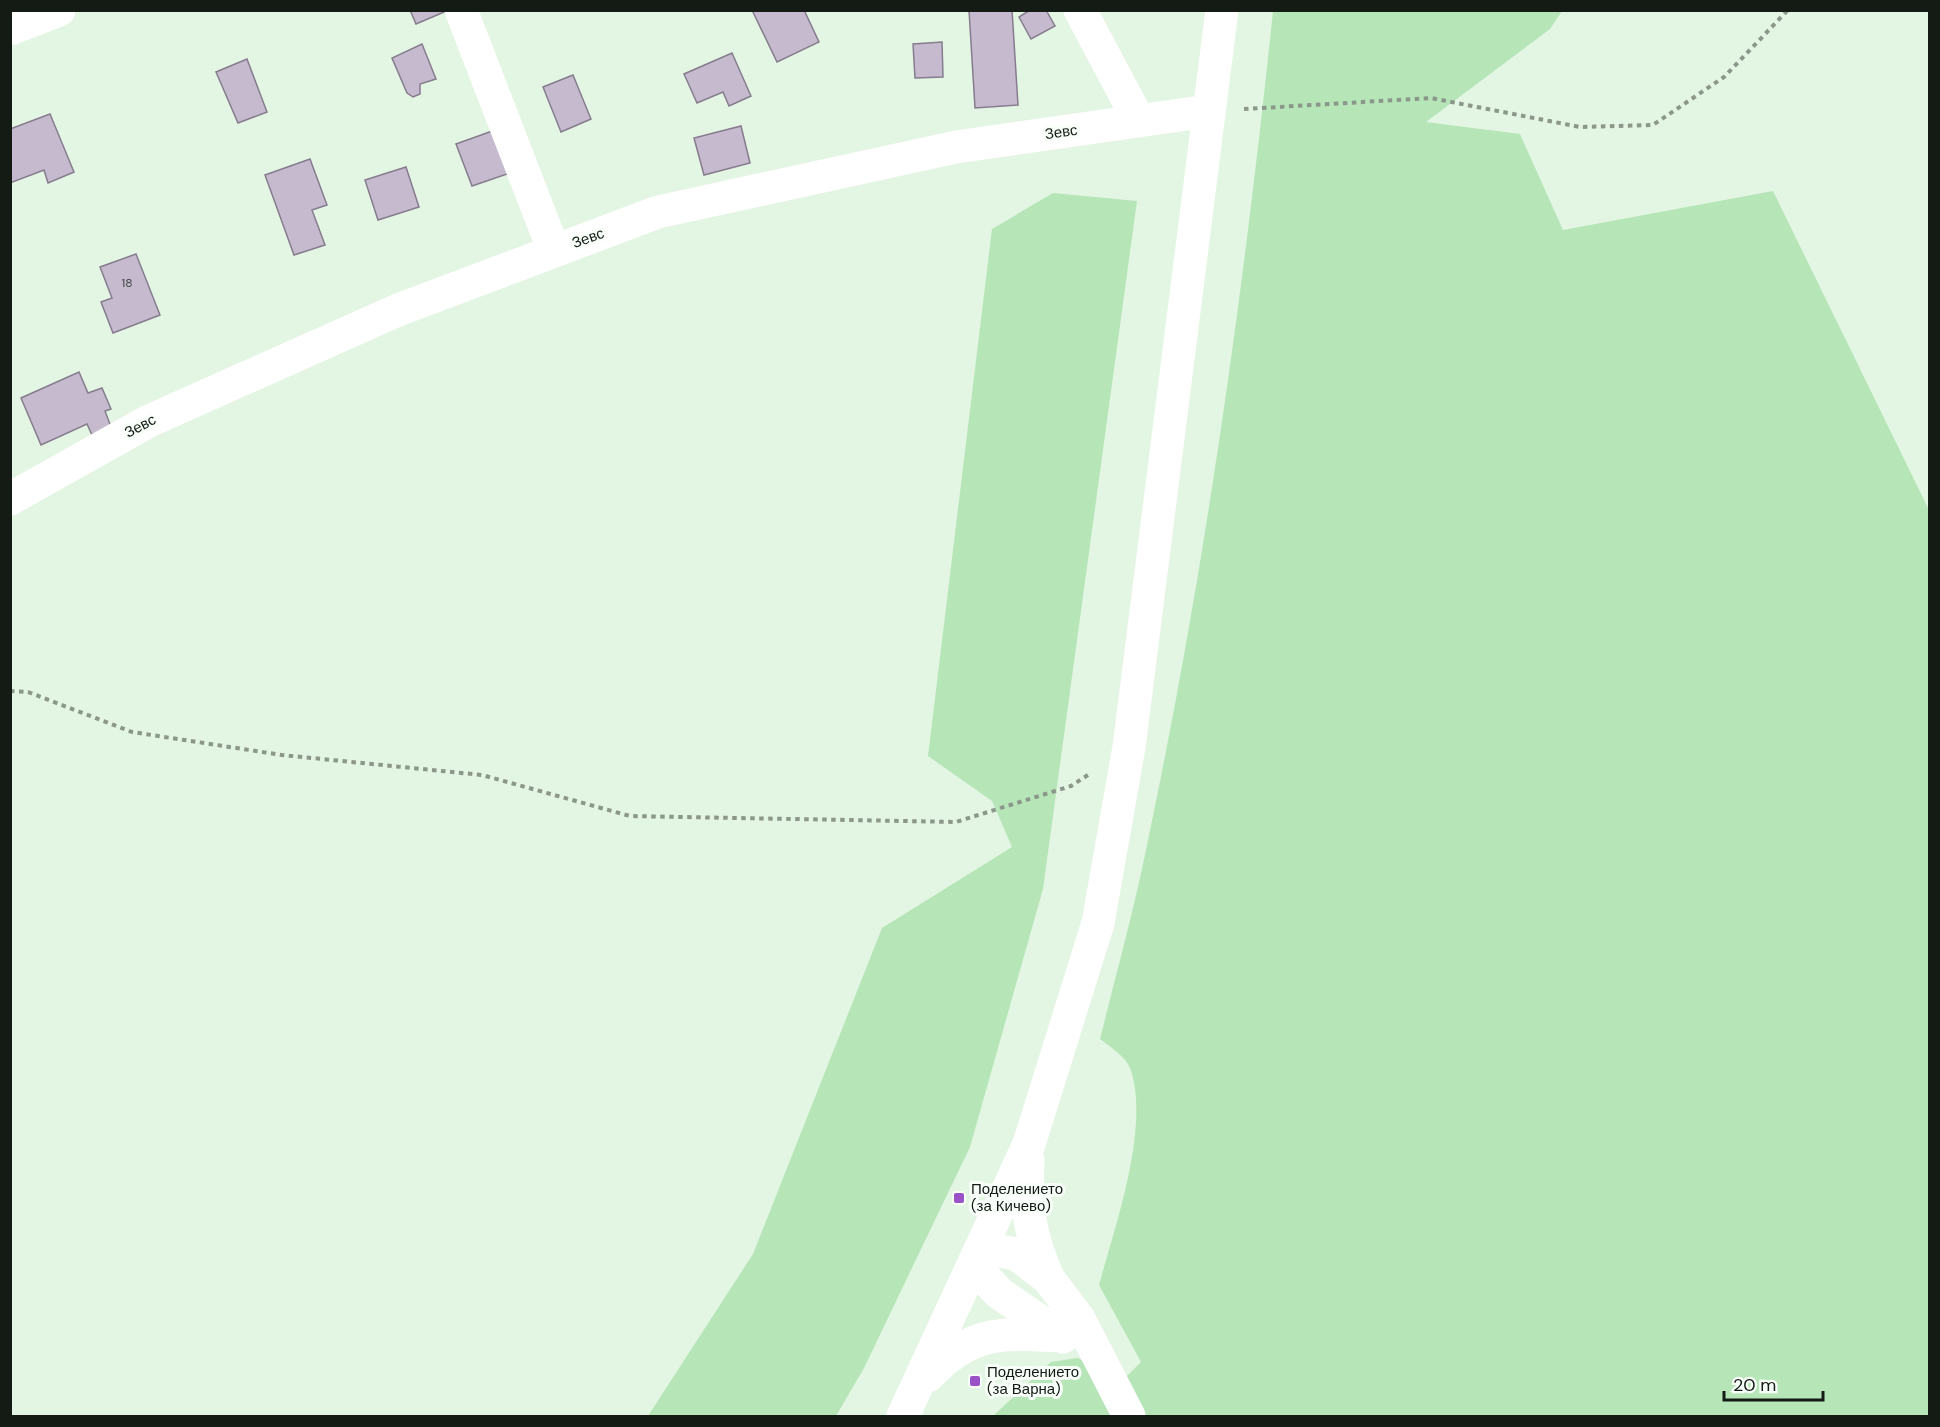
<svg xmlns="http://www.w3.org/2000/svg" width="1940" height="1427" viewBox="0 0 1940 1427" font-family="'DM Sans',sans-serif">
	<rect width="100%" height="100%" fill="#e3f5e3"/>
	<path fill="#b6e6b7" d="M 1273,11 L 1562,11 L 1550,29 L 1426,122 L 1520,134 L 1563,230 L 1773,191 L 1929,510 L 1929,1416 L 993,1416 L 1051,1362 L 1078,1358 L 1120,1383 L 1141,1362 L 1099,1285 C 1115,1226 1151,1125 1130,1068 C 1126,1057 1109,1046 1100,1039 C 1116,974 1134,910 1147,845 C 1205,570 1244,290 1273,11 Z
		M 1053,193 L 1137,201 L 1043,889 L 970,1147 L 864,1368 L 836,1416 L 648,1416 L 753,1254 L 882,928 L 1012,847 L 992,801 L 928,756 L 992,229 Z"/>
	<path fill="#c5bace" stroke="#867c8e" stroke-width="1.5" d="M 410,10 L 443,10 L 444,12 L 416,24 Z
		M 752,10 L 804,10 L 819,42 L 777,62 Z
		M 969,10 L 1012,10 L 1018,105 L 975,108 Z
		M 1030,10 L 1046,10 L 1055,26 L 1031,39 L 1019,17 Z
		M 942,42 L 943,77 L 915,78 L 913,44 Z
		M 422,44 L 436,79 L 420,84 L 420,94 L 413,97 L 407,93 L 392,58 Z
		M 732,53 L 751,96 L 729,106 L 723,92 L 697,103 L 684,74 Z
		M 247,59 L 267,112 L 238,123 L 216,72 Z
		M 573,75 L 591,119 L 561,132 L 543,87 Z
		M 50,114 L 74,172 L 48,183 L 44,170 L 10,183 L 10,129 Z
		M 741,126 L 750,163 L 704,175 L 694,138 Z
		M 495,130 L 510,173 L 472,186 L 456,144 Z
		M 310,159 L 327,205 L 312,210 L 325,245 L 294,255 L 265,175 Z
		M 406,167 L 419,207 L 378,220 L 365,180 Z
		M 136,254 L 160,315 L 113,333 L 101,302 L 112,298 L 100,267 Z
		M 79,372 L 88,393 L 102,388 L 111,409 L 105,411 L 111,427 L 92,435 L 87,424 L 41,445 L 21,398 Z"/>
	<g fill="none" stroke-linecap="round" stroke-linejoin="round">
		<path stroke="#8a978a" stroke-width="4" stroke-dasharray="4.5 4.5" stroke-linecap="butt" d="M 1244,109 L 1431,98 L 1580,127 L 1653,125 L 1724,77 L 1788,10
			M 10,691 L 28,692 L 132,732 L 282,755 L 482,775 L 630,816 L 956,822 L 1071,786 L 1091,773"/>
		<path stroke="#fff" stroke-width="33" d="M 461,10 L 554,251
			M 1080,10 L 1139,121
			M 10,29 L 59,10
			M 10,499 L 149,421 L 398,310 L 658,212 L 956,147 L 1208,111
			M 1028,1160 C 1026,1209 1029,1233 1048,1278
			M 982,1248 L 1016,1254 L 1048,1278 L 1079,1319 L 1129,1416
			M 974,1266 L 999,1293 L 1063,1337
			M 928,1376 C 972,1329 1003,1333 1062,1336
			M 903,1416 L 1029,1144 L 1098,923 L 1129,747 L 1222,10"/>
	</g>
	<g fill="#9a53c6" stroke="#f8fff8" stroke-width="2">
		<rect x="953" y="1192" width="12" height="12" rx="3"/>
		<rect x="969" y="1375" width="12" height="12" rx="3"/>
	</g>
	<g text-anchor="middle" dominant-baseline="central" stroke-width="6" stroke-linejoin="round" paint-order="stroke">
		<g font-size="12" fill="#404242">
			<text x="127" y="283">18</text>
		</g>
		<g font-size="15" fill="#141a14" stroke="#f8fff8">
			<text transform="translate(1061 132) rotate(-8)">Зевс</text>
			<text transform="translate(588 238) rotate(-20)">Зевс</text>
			<text transform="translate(140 426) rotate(-28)">Зевс</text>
		</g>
		<g font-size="15" fill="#141a14" stroke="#f8fff8" text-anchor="start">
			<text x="971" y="1189">Поделението<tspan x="971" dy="17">(за Кичево)</tspan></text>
			<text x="987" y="1372">Поделението<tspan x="987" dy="17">(за Варна)</tspan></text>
		</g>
	</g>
	<rect width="1940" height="1427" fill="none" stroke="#141a14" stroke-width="24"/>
	<path d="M1724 1391v9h99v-9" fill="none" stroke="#141a14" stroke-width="3"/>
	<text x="1733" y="1391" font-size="18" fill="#141a14" stroke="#f8fff8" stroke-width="4.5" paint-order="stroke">20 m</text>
</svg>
